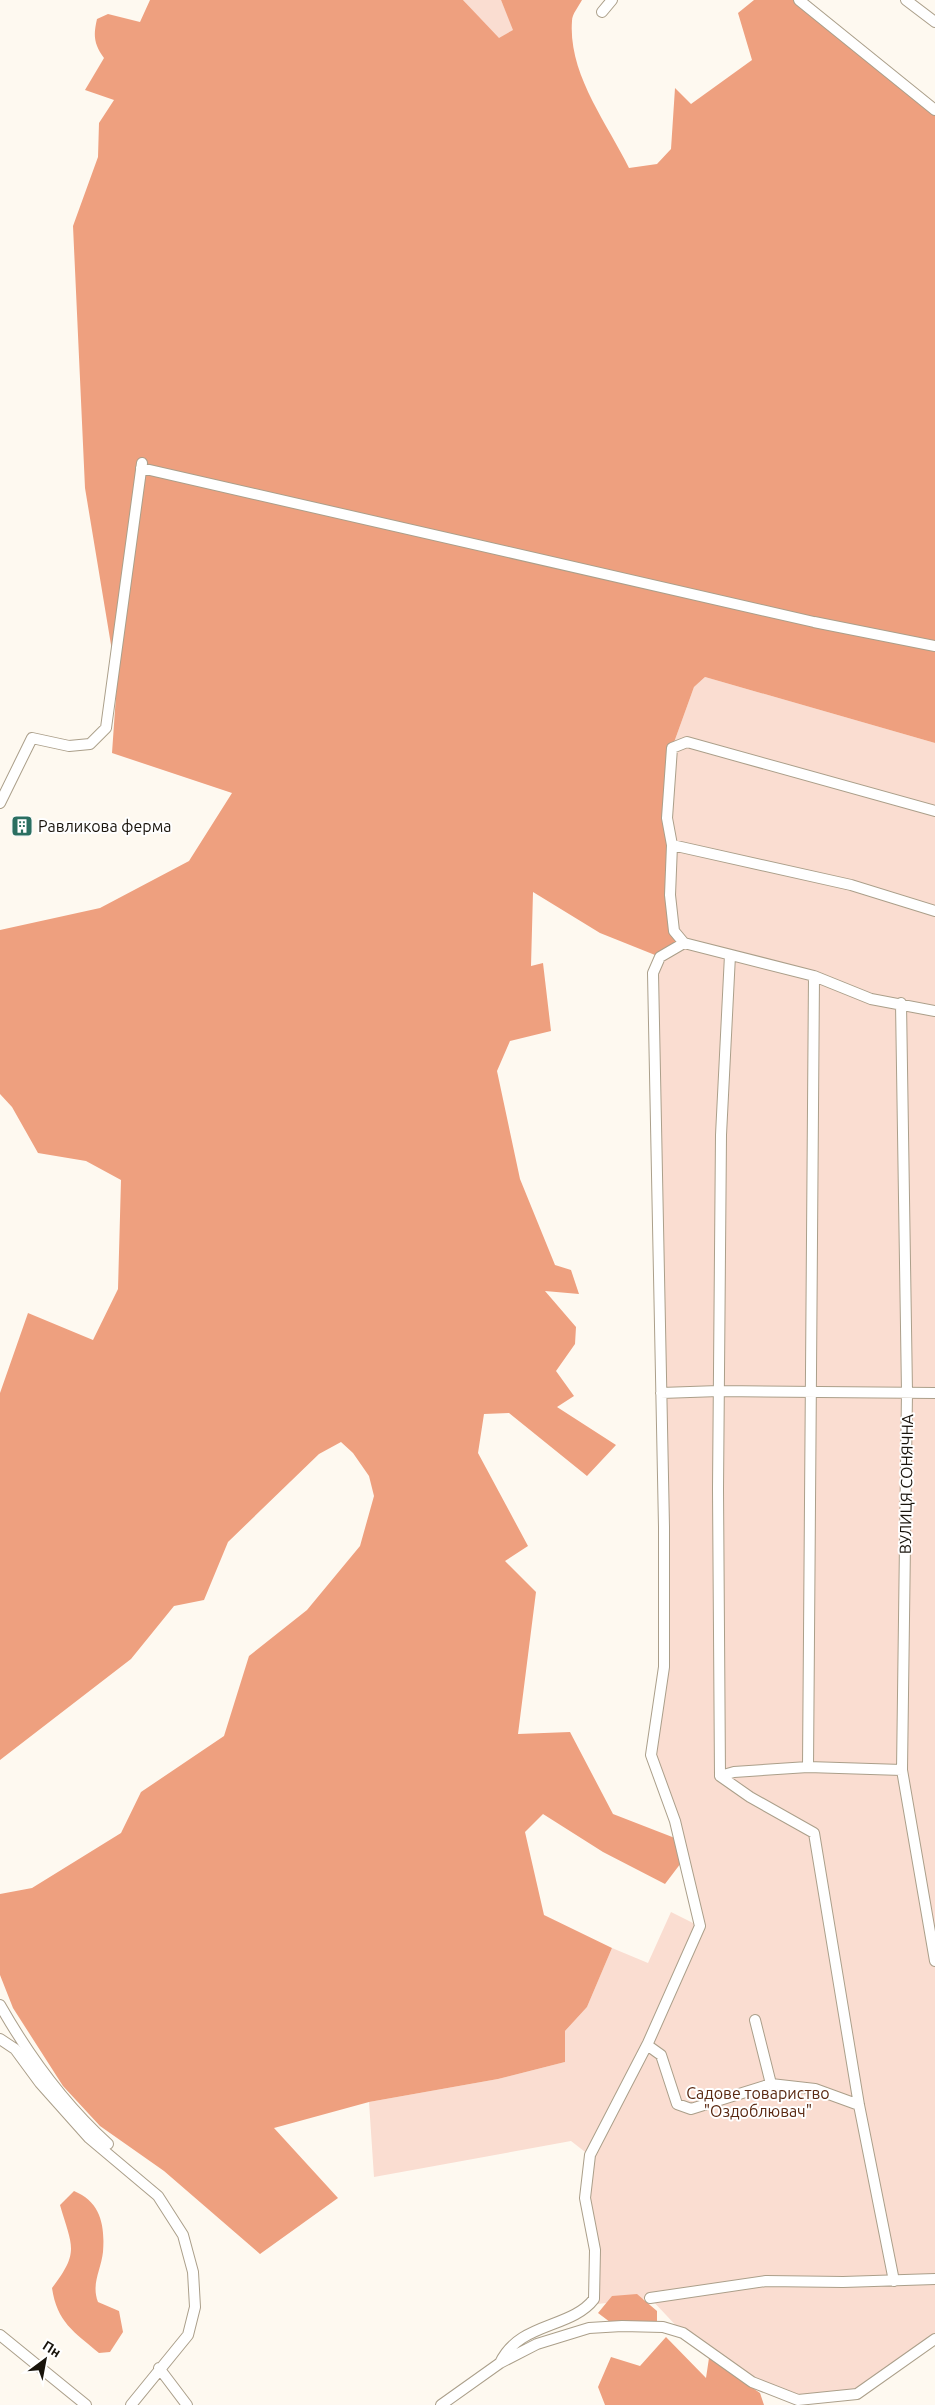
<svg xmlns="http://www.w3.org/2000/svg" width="935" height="2405" viewBox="0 0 935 2405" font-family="Ubuntu,sans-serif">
	<rect width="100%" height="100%" fill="#fef9f0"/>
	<path fill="#faddd1" d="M 463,0 L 501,0 L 514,30 L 499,39 Z
		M 705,677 L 935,743 L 935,2339 L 857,2394 L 798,2400 L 752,2382 L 683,2333 L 650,2298 L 589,2305 L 596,2291 L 585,2198 L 589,2155 L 571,2141 L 374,2177 L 369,2102 L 498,2079 L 565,2062 L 565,2031 L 587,2007 L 612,1948 L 648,1963 L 671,1912 L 699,1926 L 680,1840 L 651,1755 L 664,1667 L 653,973 L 674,931 L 670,895 L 672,748 L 694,687 Z"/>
	<path fill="#eea07f" d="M 150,0 L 463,0 L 499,38 L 513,30 L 501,0 L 582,0 C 579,6 572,14 572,21 C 568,74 607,123 629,168 L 657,164 L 671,149 L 675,88 L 691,104 L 752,60 L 738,13 L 754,0 L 799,0 L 935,110 L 935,743 L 705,677 L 694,687 L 672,748 L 667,818 L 674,931 L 684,943 L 660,957 L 600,933 L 533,892 L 531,966 L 543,963 L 551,1031 L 510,1041 L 497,1071 L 520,1179 L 555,1265 L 571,1270 L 579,1294 L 545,1291 L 576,1327 L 575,1344 L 556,1371 L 574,1396 L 557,1407 L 616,1445 L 587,1476 L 509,1413 L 484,1414 L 478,1453 L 528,1546 L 505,1561 L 536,1592 L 518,1734 L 570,1732 L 613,1814 L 680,1840 L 684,1859 L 665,1884 L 603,1852 L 543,1814 L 525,1832 L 544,1915 L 612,1948 L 587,2007 L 565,2031 L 565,2062 L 498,2079 L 369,2102 L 274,2128 L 338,2198 L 260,2254 L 164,2171 L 100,2126 L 63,2086 L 13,2008 L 0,1975 L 0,1894 L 32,1888 L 121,1833 L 141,1792 L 224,1736 L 249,1656 L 307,1610 L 360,1546 L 374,1496 L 369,1476 L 353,1453 L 341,1442 L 319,1454 L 228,1542 L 204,1600 L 174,1606 L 131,1659 L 0,1760 L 0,1393 L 28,1313 L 93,1340 L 118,1289 L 121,1180 L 86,1161 L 38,1153 L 12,1107 L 0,1094 L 0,930 L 100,908 L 189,861 L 232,793 L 112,753 L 117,681 L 85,488 L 73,226 L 98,157 L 99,123 L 114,100 L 85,90 L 104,58 C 94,44 93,36 97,19 L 108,14 L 140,22 Z
		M 74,2191 C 101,2202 105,2226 103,2252 C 101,2270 91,2284 98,2302 L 119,2311 L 123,2332 L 110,2352 L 99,2353 C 74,2332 57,2322 52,2288 C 80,2251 72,2247 60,2205 Z
		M 637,2294 L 657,2311 L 657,2321 L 610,2322 L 598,2313 L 612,2296 Z
		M 666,2337 L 706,2378 L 709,2358 L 760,2393 L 764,2405 L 605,2405 L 598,2387 L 611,2357 L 640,2366 Z"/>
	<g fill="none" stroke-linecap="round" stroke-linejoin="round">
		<g stroke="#ab9f8a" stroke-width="12">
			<path id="minor" d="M 799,0 L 935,110
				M 906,0 L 935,22
				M 602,12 L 612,0
				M 141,468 L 814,622 L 935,646
				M 0,803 L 32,738 L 69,746 L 90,744 L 106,728 L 142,463
				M 672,845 L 851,885 L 935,911
				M 684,943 L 674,931 L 670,895 L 672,845 L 667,818 L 672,748 L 687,742 L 935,811
				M 730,955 L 721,1135 L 718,1489 L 720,1776 L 750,1797 L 814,1833 L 859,2105 L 894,2281
				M 901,1003 L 907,1392 L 902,1770 L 935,1961
				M 661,1393 L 719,1391 L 935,1393
				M 808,1767 L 814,976
				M 720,1776 L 734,1772 L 808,1767 L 902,1770
				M 0,2005 C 29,2056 65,2105 108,2144
				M 755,2020 L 771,2084
				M 0,2039 L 15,2049 L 40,2083 L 89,2138 L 158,2196 L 183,2235 L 193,2272 L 195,2307 L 188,2335 L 131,2405
				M 647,2045 L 661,2055 L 677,2104 L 691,2109 L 771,2084 L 815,2089 L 859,2105
				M 650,2298 L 766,2281 L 843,2282 L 935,2279
				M 0,2335 L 86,2405
				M 500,2363 L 537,2344 L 589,2328 L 622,2326 L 663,2327 L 683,2333 L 752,2382 L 798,2400 L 857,2394 L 935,2339
				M 159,2368 L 187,2405
				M 441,2405 L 500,2363 C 519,2322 571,2329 594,2299 L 595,2250 L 585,2198 L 590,2155 L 648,2043 L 700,1926 L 675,1821 L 651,1755 L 664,1667 L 664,1527 L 653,973 L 660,957 L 684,943 L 814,976 L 871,999 L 935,1011"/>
		</g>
		<use href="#minor" stroke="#fff" stroke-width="10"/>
	</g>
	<defs>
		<g id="building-square" transform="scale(1.125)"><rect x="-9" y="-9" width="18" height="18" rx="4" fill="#2b6f61" stroke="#fff"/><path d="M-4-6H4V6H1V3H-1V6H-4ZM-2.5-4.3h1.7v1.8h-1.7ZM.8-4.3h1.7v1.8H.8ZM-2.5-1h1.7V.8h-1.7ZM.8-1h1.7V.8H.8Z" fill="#fff"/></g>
	</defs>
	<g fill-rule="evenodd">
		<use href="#building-square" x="22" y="826"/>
	</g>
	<g text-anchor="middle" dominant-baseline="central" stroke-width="4" stroke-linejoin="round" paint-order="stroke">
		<g font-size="16" fill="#19140c" stroke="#fff" text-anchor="start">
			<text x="38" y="826">Равликова ферма</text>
		</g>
		<g font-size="16" fill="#19140c" stroke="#fff">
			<text transform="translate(906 1484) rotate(-89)">ВУЛИЦЯ СОНЯЧНА</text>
		</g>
		<g font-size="16" fill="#5a2912" stroke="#fff">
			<text x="758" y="2093">Садове товариство<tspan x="758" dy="18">"Оздоблювач"</tspan></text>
		</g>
	</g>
	<g transform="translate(45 2360) rotate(32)" stroke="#ffffff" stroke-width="4" paint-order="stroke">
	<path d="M0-4L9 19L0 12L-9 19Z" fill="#19140c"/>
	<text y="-8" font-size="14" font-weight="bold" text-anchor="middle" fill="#19140c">Пн</text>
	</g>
</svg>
